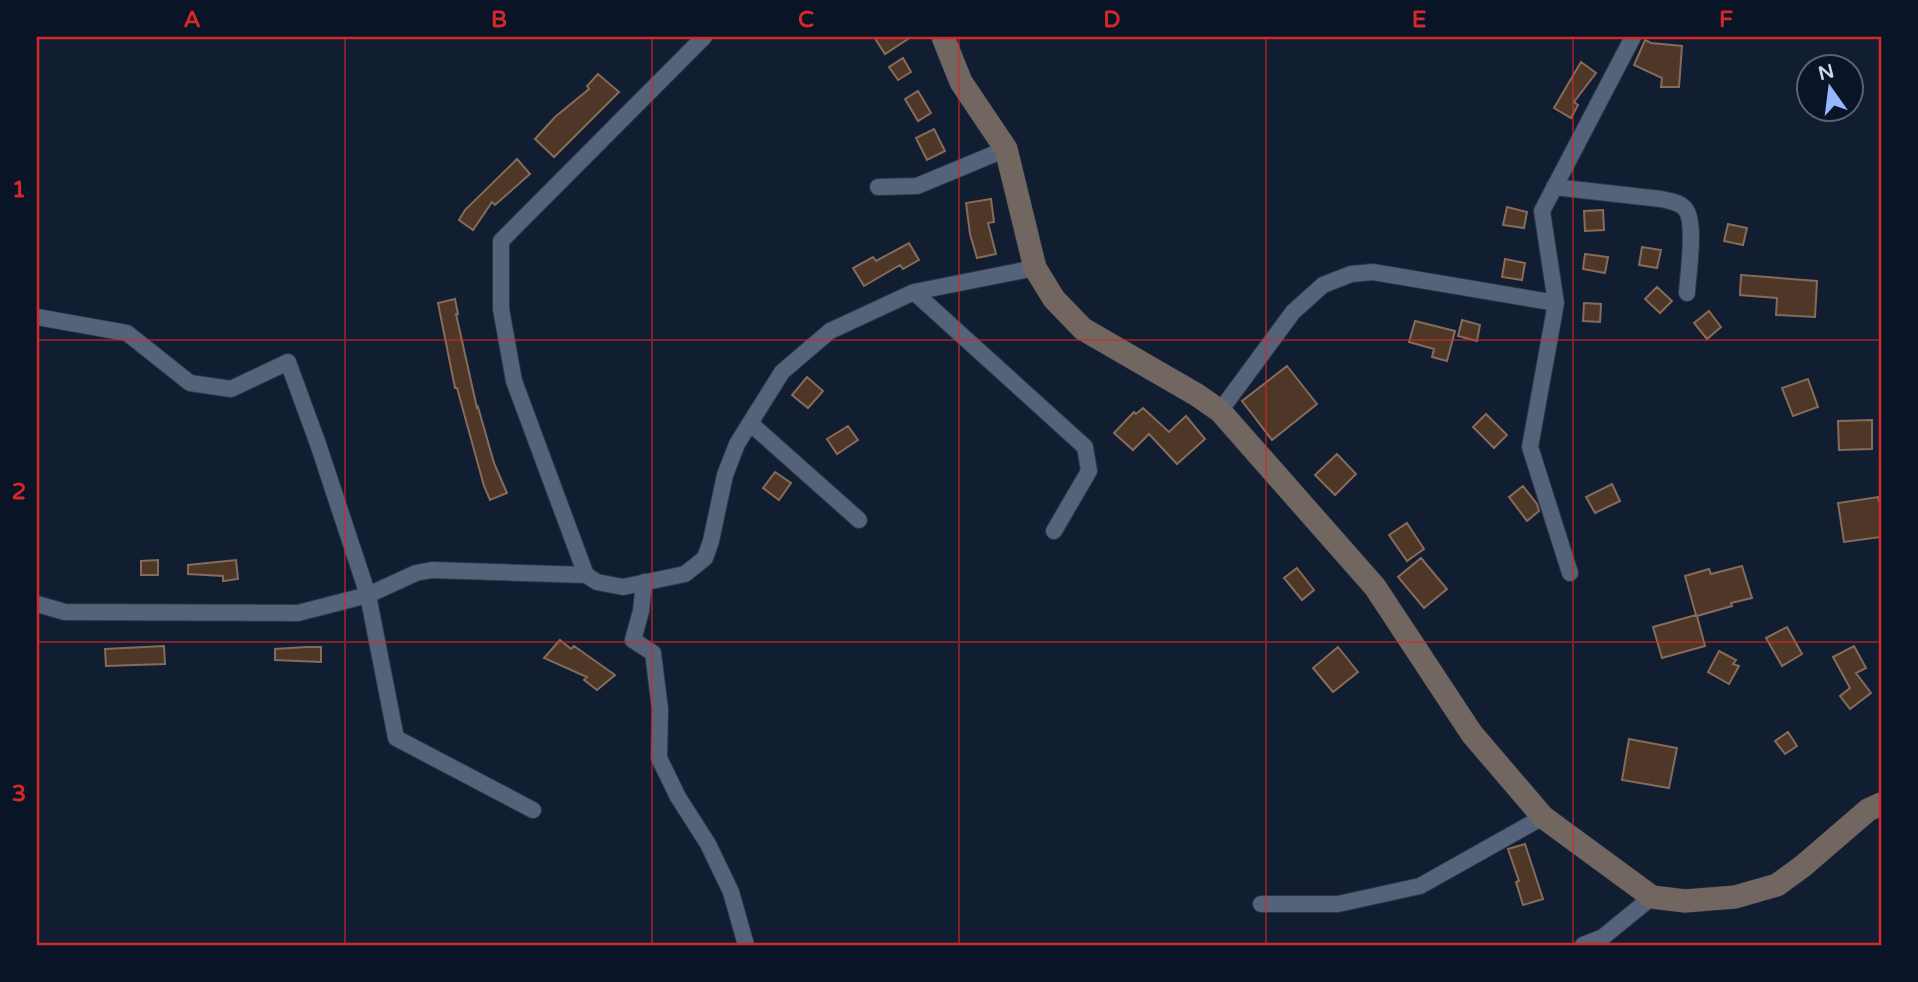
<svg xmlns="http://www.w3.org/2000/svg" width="1918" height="982" viewBox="0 0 1918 982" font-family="'Varela Round',sans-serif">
	<rect width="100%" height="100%" fill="#111d31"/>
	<path fill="#4e3727" stroke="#866b5a" stroke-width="2" d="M 874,37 L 911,37 L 885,54 Z
		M 1645,40 L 1651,43 L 1682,46 L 1679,87 L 1661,87 L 1662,78 L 1634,65 Z
		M 903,58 L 911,72 L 898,80 L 889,67 Z
		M 1581,62 L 1596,73 L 1574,102 L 1578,105 L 1571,118 L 1554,108 Z
		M 598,74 L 619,92 L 554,157 L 535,139 L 555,117 L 589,89 L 587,86 Z
		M 918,91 L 931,113 L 918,121 L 905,99 Z
		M 934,129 L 945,151 L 927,160 L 916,138 Z
		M 517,159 L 530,174 L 495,205 L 492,202 L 473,230 L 459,220 L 465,210 Z
		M 991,199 L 994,222 L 988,223 L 996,254 L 977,258 L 970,234 L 966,203 Z
		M 1507,207 L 1527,212 L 1524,228 L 1503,225 Z
		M 1603,210 L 1604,230 L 1585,231 L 1584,211 Z
		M 1728,224 L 1747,228 L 1743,245 L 1724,241 Z
		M 909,243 L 919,260 L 903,269 L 900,265 L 864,286 L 853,268 L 873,257 L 876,261 Z
		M 1642,247 L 1661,250 L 1657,268 L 1639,265 Z
		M 1585,254 L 1608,257 L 1605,273 L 1583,269 Z
		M 1505,259 L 1525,263 L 1522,280 L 1502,277 Z
		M 1741,275 L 1817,281 L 1815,317 L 1776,315 L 1777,298 L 1740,295 Z
		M 1657,287 L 1672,301 L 1660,313 L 1645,299 Z
		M 455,299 L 458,314 L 456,314 L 477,408 L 478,407 L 494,463 L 507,493 L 490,500 L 484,486 L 457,388 L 455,388 L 438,303 Z
		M 1584,303 L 1601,304 L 1600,322 L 1583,321 Z
		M 1709,311 L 1721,327 L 1707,339 L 1694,323 Z
		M 1462,320 L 1480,325 L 1477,341 L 1458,336 Z
		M 1415,321 L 1455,331 L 1447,361 L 1432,357 L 1434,349 L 1409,342 Z
		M 1287,366 L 1317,404 L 1272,440 L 1242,401 Z
		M 807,377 L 823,391 L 808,408 L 792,395 Z
		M 1808,379 L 1818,407 L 1793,416 L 1782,388 Z
		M 1143,408 L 1169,432 L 1186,416 L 1205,439 L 1177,464 L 1149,434 L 1133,450 L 1114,433 L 1134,412 L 1136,414 Z
		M 1486,414 L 1507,435 L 1494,448 L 1473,427 Z
		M 1872,420 L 1872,449 L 1839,450 L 1838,421 Z
		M 848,426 L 858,440 L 837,454 L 827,439 Z
		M 1337,454 L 1356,474 L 1335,495 L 1315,475 Z
		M 775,472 L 791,483 L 779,500 L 763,488 Z
		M 1612,484 L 1620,501 L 1595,513 L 1586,497 Z
		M 1523,486 L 1537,504 L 1539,511 L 1527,521 L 1509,497 Z
		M 1878,497 L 1879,501 L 1881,501 L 1881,537 L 1844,542 L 1838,503 Z
		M 1407,523 L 1424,549 L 1407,561 L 1389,535 Z
		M 1421,558 L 1447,589 L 1424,608 L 1398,577 Z
		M 158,560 L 158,575 L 141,575 L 141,561 Z
		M 236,560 L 238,579 L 223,581 L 223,576 L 188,574 L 188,565 Z
		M 1742,566 L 1752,598 L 1731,603 L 1732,606 L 1697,616 L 1705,646 L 1662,658 L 1653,627 L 1696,615 L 1685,576 L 1709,569 L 1711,574 Z
		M 1297,568 L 1314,590 L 1302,600 L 1284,578 Z
		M 1787,627 L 1802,654 L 1782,666 L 1766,638 Z
		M 560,640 L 571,649 L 574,646 L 615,675 L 597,690 L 584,680 L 587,677 L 544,658 Z
		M 164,646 L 165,664 L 106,666 L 105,649 Z
		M 1854,646 L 1866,668 L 1856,673 L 1871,693 L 1850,709 L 1840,696 L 1850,688 L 1833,657 Z
		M 306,647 L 321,647 L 321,662 L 275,660 L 275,649 Z
		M 1338,647 L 1358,672 L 1333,692 L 1313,668 Z
		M 1719,651 L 1736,660 L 1733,664 L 1739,666 L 1729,684 L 1708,672 Z
		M 1788,732 L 1797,746 L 1785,754 L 1775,741 Z
		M 1629,739 L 1677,748 L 1669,788 L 1622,780 Z
		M 1525,844 L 1543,899 L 1523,905 L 1516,882 L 1519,881 L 1508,849 Z"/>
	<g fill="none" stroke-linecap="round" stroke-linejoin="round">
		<g stroke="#2e3545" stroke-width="18">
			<path id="street" d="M 878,187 L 917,186 L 1006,149
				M 1554,187 L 1661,199 C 1670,201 1681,202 1686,210 C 1696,224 1688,274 1687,293
				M 914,292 L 1085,447 L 1089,471 L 1054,531
				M 37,317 L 127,333 L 190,383 L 231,389 L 288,362 L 318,444 L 368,595 L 396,738 L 533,810
				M 1220,411 L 1293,312 L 1323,285 L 1351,274 L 1373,272 L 1556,303
				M 750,423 L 859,520
				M 1570,573 L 1530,447 L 1556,303 L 1542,211 L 1633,37
				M 586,575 L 514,381 L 501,309 L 501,241 L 704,37
				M 644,582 L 641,611 L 633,640 L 653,653 L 660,709 L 659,758 L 678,797 L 708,844 L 731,892 L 746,945
				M 37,604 L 65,612 L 298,613 L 368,595 L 416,573 L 432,570 L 586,575 L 597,582 L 623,587 L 685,574 L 705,558 L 711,541 L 725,475 L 737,444 L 782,372 L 830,331 L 914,292 L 1035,268
				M 1261,904 L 1338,904 L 1420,886 L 1543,817
				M 1583,945 L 1603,937 L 1652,897"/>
		</g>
		<g stroke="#2e3545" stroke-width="24">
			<path id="secondary" d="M 943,37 L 961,82 L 1006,149 L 1035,268 L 1054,299 L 1083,329 L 1197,395 L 1220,411 L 1375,587 L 1472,734 L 1543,817 L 1652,897 L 1685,901 L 1735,897 L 1777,885 L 1803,866 L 1868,810 L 1881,804"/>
		</g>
		<use href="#street" stroke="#54627a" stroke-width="16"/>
		<use href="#secondary" stroke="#726661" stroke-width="23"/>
	</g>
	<path fill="none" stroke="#d62828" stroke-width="2" stroke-opacity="0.55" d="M 345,37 L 345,945M 652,37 L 652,945M 959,37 L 959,945M 1266,37 L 1266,945M 1573,37 L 1573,945M 37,340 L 1881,340M 37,642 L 1881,642"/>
	<rect width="1918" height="982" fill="none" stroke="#091427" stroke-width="77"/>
	<g transform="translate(1830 88) rotate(346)"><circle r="33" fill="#091427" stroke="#586273" stroke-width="2"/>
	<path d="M0-5L12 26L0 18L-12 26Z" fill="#94b7fd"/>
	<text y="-10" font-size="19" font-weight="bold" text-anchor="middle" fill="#ced6e4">N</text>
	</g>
	<rect x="38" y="38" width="1842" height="906" fill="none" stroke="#d62828" stroke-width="2.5"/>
	<g font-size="23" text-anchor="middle" font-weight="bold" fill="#d62828">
		<text x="192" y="27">A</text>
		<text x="499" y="27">B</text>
		<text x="806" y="27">C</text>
		<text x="1112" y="27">D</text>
		<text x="1419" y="27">E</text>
		<text x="1726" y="27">F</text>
		<text x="19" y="197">1</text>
		<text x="19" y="499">2</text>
		<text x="19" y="801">3</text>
	</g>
</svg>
